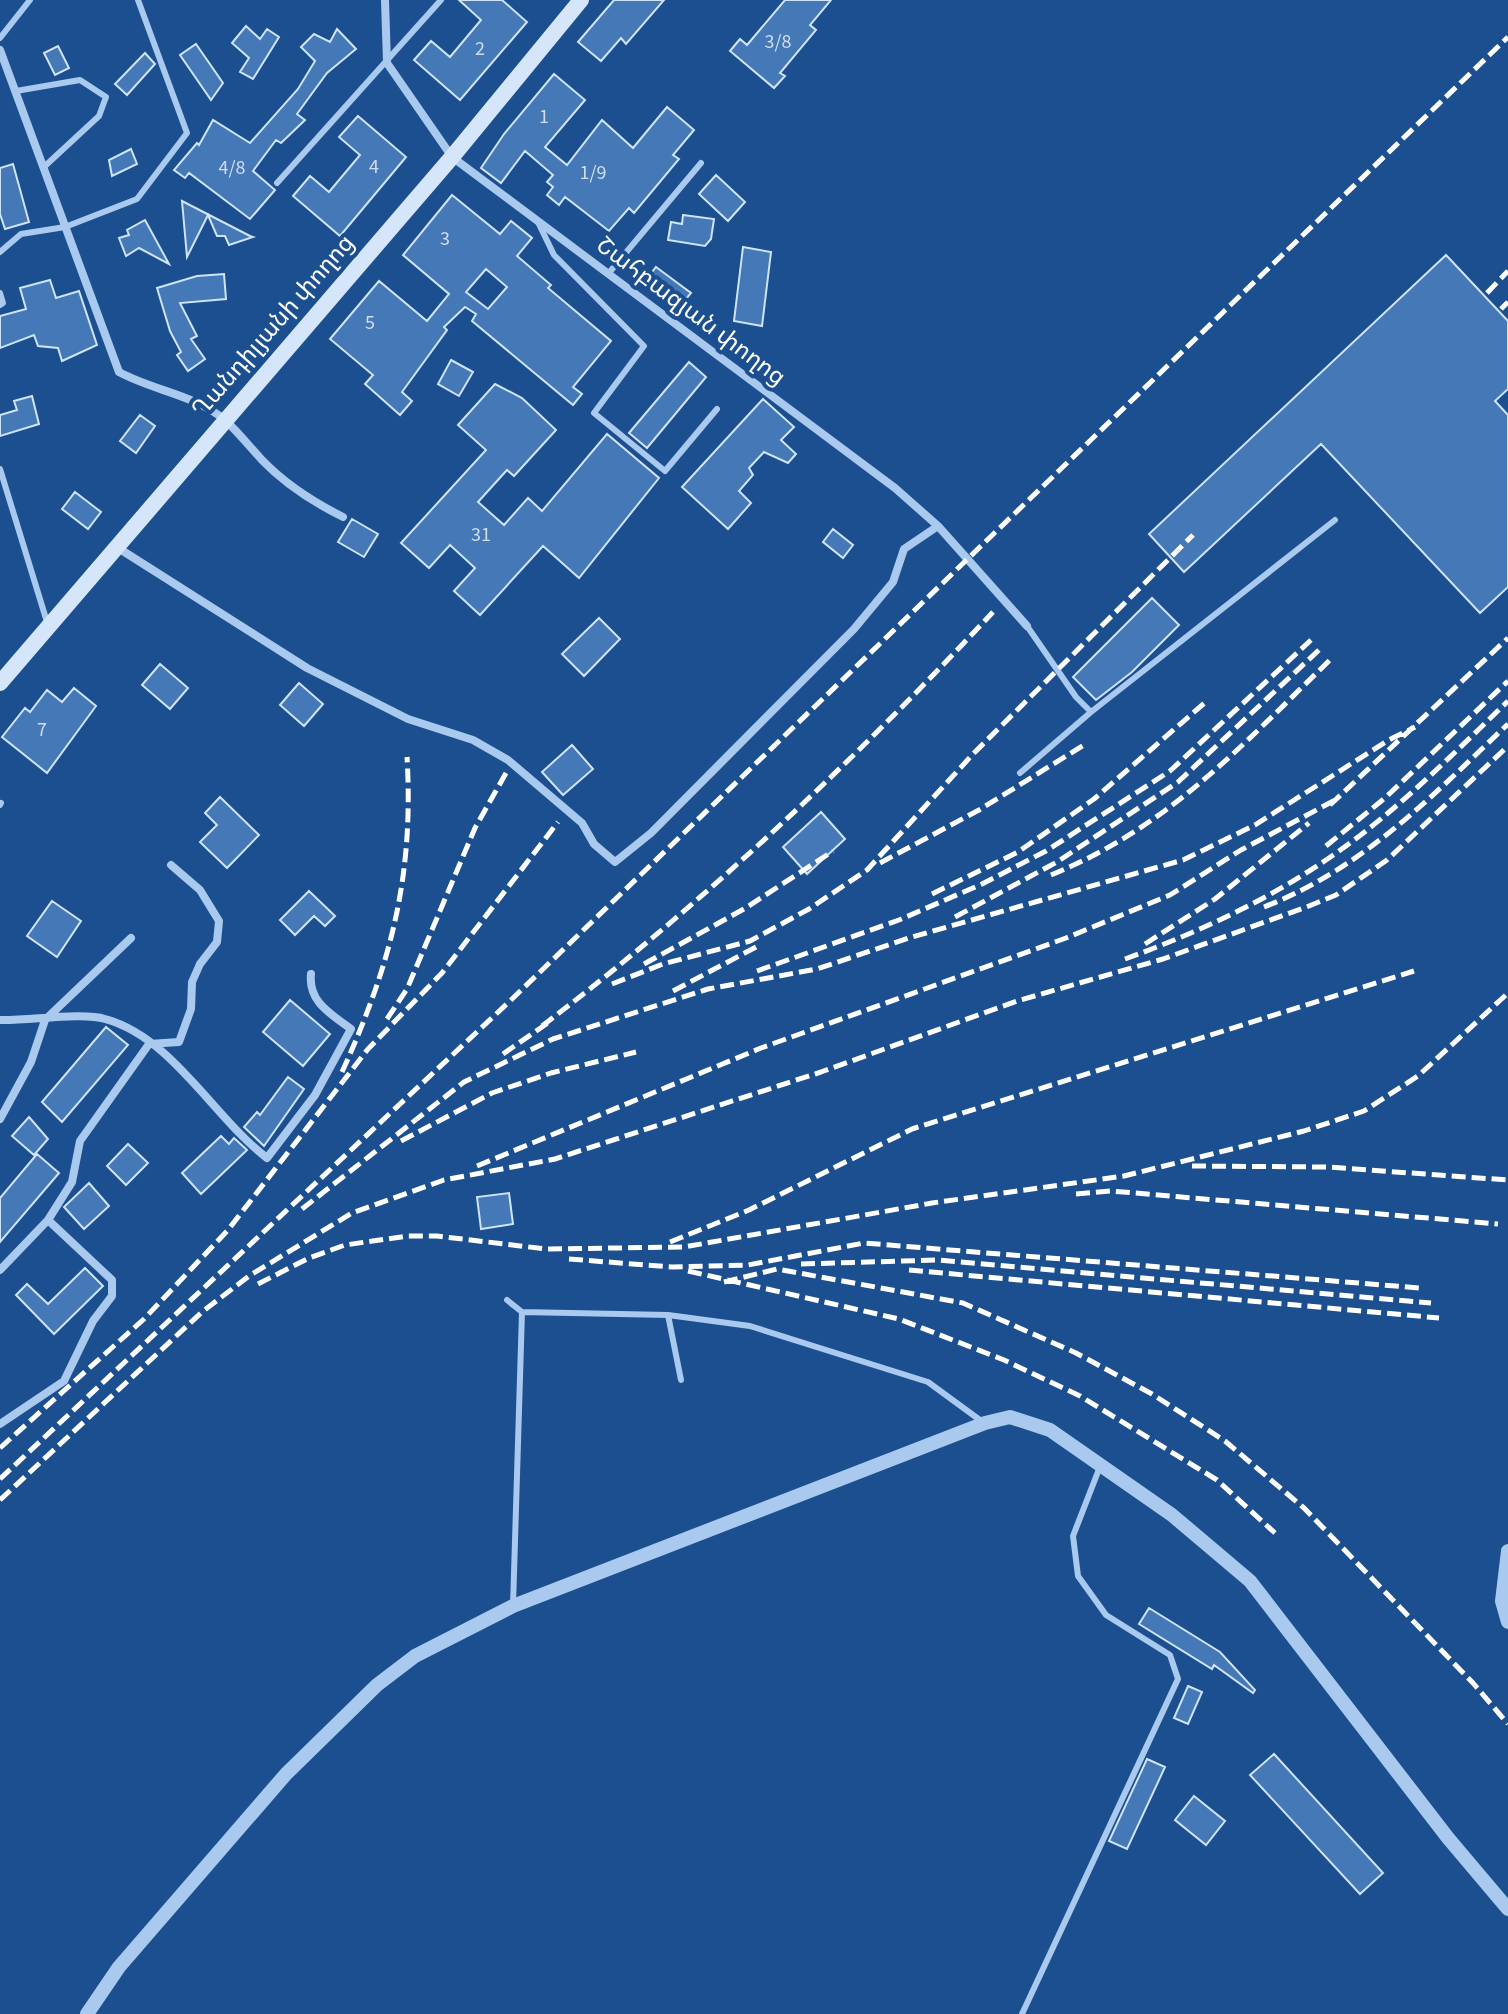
<svg xmlns="http://www.w3.org/2000/svg" width="1508" height="2014" viewBox="0 0 1508 2014" font-family="'Source Sans 3','Noto Sans Armenian',sans-serif">
	<rect width="100%" height="100%" fill="#1b4f8f"/>
	<path fill="#4478b7" stroke="#cfe3fa" stroke-width="2" fill-rule="evenodd" d="M 459,0 L 502,0 L 527,22 L 460,100 L 414,60 L 431,41 L 450,57 L 481,20 Z
		M 614,0 L 664,0 L 626,44 L 621,38 L 601,61 L 578,42 Z
		M 785,0 L 831,0 L 810,25 L 816,30 L 780,73 L 785,76 L 774,88 L 730,51 L 740,39 L 747,45 Z
		M 246,26 L 260,39 L 267,29 L 279,37 L 253,79 L 240,72 L 249,58 L 232,43 Z
		M 337,29 L 356,49 L 327,73 L 297,114 L 305,120 L 281,143 L 276,140 L 253,171 L 275,190 L 250,219 L 189,173 L 185,178 L 174,170 L 197,143 L 199,145 L 213,120 L 250,143 L 298,89 L 315,61 L 301,47 L 314,34 L 330,42 Z
		M 196,44 L 223,83 L 211,100 L 180,55 Z
		M 58,46 L 69,68 L 55,75 L 44,53 Z
		M 145,53 L 155,64 L 127,95 L 115,84 Z
		M 554,74 L 585,100 L 545,147 L 567,165 L 602,120 L 633,148 L 667,107 L 694,130 L 673,155 L 679,159 L 634,213 L 629,208 L 609,231 L 565,197 L 559,205 L 547,195 L 553,187 L 547,182 L 553,175 L 525,151 L 501,183 L 481,168 L 504,134 Z
		M 358,116 L 406,157 L 340,236 L 293,196 L 310,176 L 329,192 L 360,155 L 339,137 Z
		M 131,149 L 137,164 L 112,176 L 109,160 Z
		M 13,164 L 29,222 L 5,229 L 0,214 L 0,168 Z
		M 716,175 L 745,202 L 728,221 L 699,194 Z
		M 452,195 L 500,234 L 511,221 L 532,238 L 517,256 L 551,285 L 548,288 L 611,341 L 573,387 L 582,394 L 573,405 L 472,321 L 476,314 L 465,307 L 444,327 L 447,330 L 402,392 L 412,401 L 400,415 L 365,384 L 373,375 L 330,339 L 379,281 L 427,321 L 449,294 L 403,255 ZM 486,269 L 507,287 L 488,309 L 466,292 Z
		M 182,201 L 250,236 L 253,237 L 229,245 L 225,236 L 217,236 L 208,215 L 187,257 Z
		M 683,215 L 714,219 L 711,239 L 705,246 L 668,240 L 671,222 L 682,224 Z
		M 145,220 L 169,264 L 139,248 L 126,256 L 119,238 L 129,235 L 127,230 Z
		M 743,247 L 771,252 L 762,326 L 734,321 Z
		M 1446,255 L 1508,321 L 1508,389 L 1495,401 L 1508,415 L 1508,587 L 1480,613 L 1321,444 L 1184,572 L 1149,534 Z
		M 656,267 L 691,293 L 676,311 L 642,285 Z
		M 224,274 L 226,299 L 180,303 L 197,336 L 191,339 L 205,359 L 188,371 L 177,355 L 181,352 L 170,331 L 157,288 L 197,276 Z
		M 50,280 L 56,298 L 79,291 L 97,345 L 62,361 L 58,348 L 38,346 L 34,335 L 0,348 L 0,316 L 26,309 L 20,288 Z
		M 451,360 L 473,372 L 459,396 L 438,384 Z
		M 689,362 L 706,377 L 647,448 L 629,433 Z
		M 495,384 L 522,398 L 556,430 L 514,476 L 507,470 L 478,502 L 504,525 L 528,498 L 542,511 L 607,434 L 659,478 L 579,578 L 543,546 L 480,615 L 454,591 L 475,568 L 450,545 L 429,568 L 401,543 L 486,450 L 458,425 Z
		M 32,396 L 39,424 L 0,436 L 0,415 L 17,410 L 14,401 Z
		M 763,399 L 794,427 L 781,440 L 796,454 L 788,463 L 764,452 L 749,468 L 753,475 L 739,491 L 751,503 L 728,529 L 682,487 Z
		M 140,415 L 155,426 L 136,453 L 120,441 Z
		M 75,492 L 101,512 L 88,529 L 62,509 Z
		M 352,519 L 378,534 L 364,557 L 338,542 Z
		M 833,529 L 853,545 L 843,558 L 823,542 Z
		M 1152,598 L 1179,625 L 1132,672 L 1096,700 L 1073,677 Z
		M 599,618 L 620,639 L 584,676 L 562,654 Z
		M 160,664 L 188,688 L 170,709 L 142,685 Z
		M 299,683 L 323,704 L 304,726 L 280,705 Z
		M 74,688 L 96,706 L 47,773 L 2,737 L 25,708 L 30,712 L 47,690 L 62,702 Z
		M 572,745 L 593,769 L 563,795 L 542,772 Z
		M 220,797 L 259,835 L 227,868 L 200,842 L 217,825 L 205,813 Z
		M 821,812 L 845,839 L 807,874 L 783,847 Z
		M 309,891 L 335,916 L 325,926 L 314,916 L 295,935 L 280,920 Z
		M 52,901 L 81,921 L 57,957 L 27,936 Z
		M 290,1000 L 330,1034 L 303,1066 L 263,1032 Z
		M 106,1027 L 128,1045 L 62,1122 L 42,1102 Z
		M 288,1077 L 304,1089 L 264,1146 L 244,1127 L 257,1112 L 260,1115 Z
		M 29,1117 L 48,1139 L 34,1155 L 12,1136 Z
		M 221,1136 L 229,1144 L 234,1138 L 247,1150 L 201,1194 L 182,1173 Z
		M 128,1144 L 148,1163 L 126,1185 L 107,1166 Z
		M 37,1154 L 59,1173 L 0,1242 L 0,1198 Z
		M 89,1183 L 109,1206 L 84,1229 L 64,1207 Z
		M 509,1193 L 513,1224 L 481,1229 L 477,1197 Z
		M 85,1268 L 103,1286 L 54,1334 L 16,1295 L 27,1284 L 48,1304 Z
		M 1149,1608 L 1220,1652 L 1255,1690 L 1253,1693 L 1214,1665 L 1212,1669 L 1139,1624 Z
		M 1188,1686 L 1202,1692 L 1188,1724 L 1174,1718 Z
		M 1274,1754 L 1383,1873 L 1360,1894 L 1250,1775 Z
		M 1147,1759 L 1165,1767 L 1127,1849 L 1109,1841 Z
		M 1194,1796 L 1225,1821 L 1206,1845 L 1175,1820 Z"/>
	<g fill="none" stroke-linecap="round" stroke-linejoin="round">
		<path stroke="#a9c9ee" stroke-width="6" d="M 0,38 L 30,0
			M 16,91 L 80,80 L 106,97 L 99,116 L 45,166
			M 277,183 L 441,0
			M 538,222 L 554,255 L 644,346 L 594,413 L 665,471 L 717,409
			M 0,252 L 21,234 L 65,227 L 137,199 L 187,133 L 138,0
			M 608,274 L 701,163
			M 0,293 L 3,303 L 0,305
			M 0,469 L 47,622
			M 1027,626 L 1076,697 L 1091,712
			M 1020,773 L 1091,712 L 1335,520
			M 0,805 L 1,803
			M 507,1300 L 522,1312 L 513,1606
			M 522,1312 L 668,1315 L 750,1326 L 928,1382 L 984,1423
			M 668,1315 L 681,1380
			M 1022,2014 L 1178,1679 L 1170,1655 L 1106,1615 L 1078,1576 L 1073,1536 L 1101,1464"/>
		<path stroke="#a9c9ee" stroke-width="8" d="M 385,0 L 387,63 L 452,157 L 895,488 L 938,526 L 1027,626
			M 0,50 L 119,372 C 154,391 193,394 225,420 C 238,432 250,447 262,460 C 284,483 315,503 343,517
			M 115,546 L 307,668 L 408,719 L 473,740 L 508,760 L 582,823 L 594,844 L 615,862 L 651,833 L 854,629 L 893,582 L 904,549 L 938,526
			M 0,1020 C 28,1021 82,1012 105,1019 C 172,1037 214,1118 267,1158 L 315,1095 L 351,1029 C 331,1014 308,1002 311,974
			M 0,1119 L 31,1062 L 45,1020 L 131,938
			M 0,1270 L 48,1220
			M 0,1424 L 64,1381 L 93,1321 L 112,1296 L 112,1280 L 48,1220 L 72,1182 L 80,1141 L 149,1044 L 179,1042 L 191,1009 L 192,982 L 200,964 L 217,942 L 219,921 L 200,890 L 171,865"/>
		<path stroke="#a9c9ee" stroke-width="14" d="M 1508,1551 L 1502,1601 L 1508,1622
			M 87,2014 L 119,1967 L 286,1774 L 377,1685 L 415,1656 L 513,1606 L 985,1423 L 1010,1417 L 1050,1430 L 1172,1515 L 1250,1581 L 1448,1838 L 1508,1909"/>
		<path stroke="#d6e6fa" stroke-width="16" d="M 0,683 L 452,157 L 581,0"/>
		<path stroke="#fff" stroke-width="5" stroke-dasharray="14 6" stroke-linecap="butt" d="M 1487,293 L 1508,271
			M 1501,309 L 1508,302
			M 1330,805 L 1508,638
			M 1326,846 L 1385,798 L 1508,681
			M 880,863 L 979,810 L 1084,745
			M 1051,875 C 1169,827 1241,746 1331,659
			M 932,894 L 1018,852 L 1094,799 L 1208,700
			M 1264,907 C 1364,868 1432,796 1508,724
			M 955,917 L 1057,862 L 1178,782 L 1320,649
			M 1145,944 L 1215,899 L 1309,823
			M 1125,959 C 1194,934 1262,903 1323,862 C 1391,817 1449,758 1508,701
			M 644,964 L 744,909 L 833,851
			M 757,971 L 899,920 L 982,884 L 1046,851 L 1170,771 L 1311,640
			M 612,984 L 663,964 L 750,941 L 809,909 L 867,870 L 973,754 L 1193,535
			M 673,991 L 758,946
			M 387,1019 L 407,989 L 475,828 L 506,773
			M 542,1026 C 704,903 854,761 993,612
			M 503,1054 L 552,1020
			M 342,1072 C 391,964 414,876 407,757
			M 401,1141 L 492,1093 L 551,1073 L 636,1052
			M 477,1166 L 761,1048 L 1066,938 L 1170,895 L 1241,850 L 1339,798
			M 1192,1166 L 1327,1167 L 1508,1180
			M 1076,1194 L 1111,1191 L 1498,1224
			M 302,1209 L 464,1082 L 553,1039 L 708,989 L 817,969 L 912,937 L 1183,860 L 1255,825 L 1387,741 L 1415,727
			M 670,1242 L 749,1210 L 912,1129 L 1414,971
			M 569,1259 L 672,1267 L 748,1265 L 864,1243 L 1420,1288
			M 801,1264 L 937,1260 L 1431,1303
			M 909,1270 L 1439,1318
			M 688,1271 L 899,1319 L 1004,1360 L 1080,1396 L 1217,1480 L 1275,1533
			M 724,1282 L 777,1269 L 963,1303 L 1076,1353 L 1152,1394 L 1225,1441 L 1304,1508 L 1473,1683 L 1508,1724
			M 258,1284 L 309,1258 L 345,1245 L 408,1236 L 437,1236 L 546,1249 L 684,1247 L 932,1203 L 1124,1176 L 1304,1131 L 1364,1111 L 1418,1076 L 1508,993
			M 0,1448 L 144,1319 L 228,1230 L 368,1049 L 442,973 L 558,822
			M 0,1479 L 511,1000 L 1508,37
			M 0,1500 L 202,1312 L 249,1276 L 352,1213 L 444,1180 L 555,1159 L 821,1072 L 1017,1001 L 1163,959 L 1309,906 L 1336,895 L 1387,860 L 1508,746"/>
	</g>
	<g text-anchor="middle" dominant-baseline="central" stroke-width="8" stroke-linejoin="round" paint-order="stroke">
		<g font-size="20" fill="#d0dded">
			<text x="778" y="42">3/8</text>
			<text x="480" y="49">2</text>
			<text x="544" y="117">1</text>
			<text x="374" y="167">4</text>
			<text x="232" y="168">4/8</text>
			<text x="593" y="173">1/9</text>
			<text x="445" y="239">3</text>
			<text x="370" y="323">5</text>
			<text x="481" y="535">31</text>
			<text x="42" y="730">7</text>
		</g>
		<g font-size="24" fill="#fff" stroke="#1b4f8f">
			<text transform="translate(691 311) rotate(37)">Շահբազյան փողոց</text>
			<text transform="translate(273 326) rotate(-49)">Ղանդիլյանի փողոց</text>
		</g>
	</g>
</svg>
